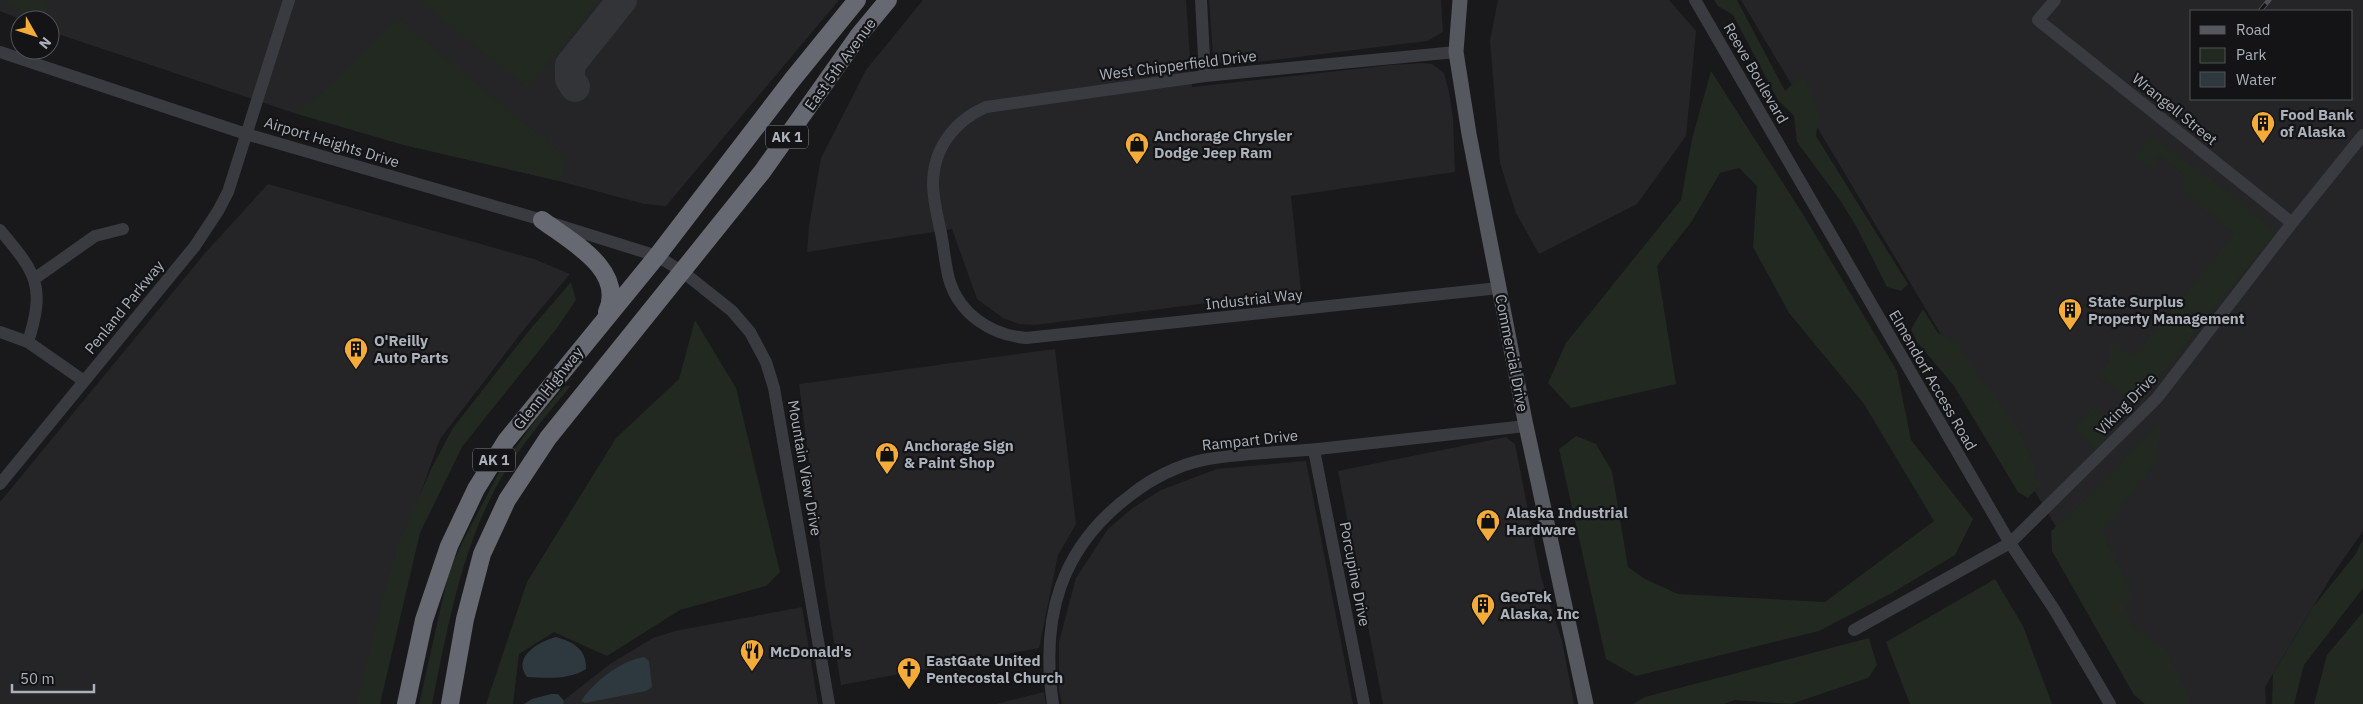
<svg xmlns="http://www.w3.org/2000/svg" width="2363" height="704" viewBox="0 0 2363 704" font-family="'IBM Plex Sans',sans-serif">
	<rect width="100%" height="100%" fill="#19191b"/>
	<path fill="#252528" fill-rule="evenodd" d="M 0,0 L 839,0 L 666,206 L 644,204 L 559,181 L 404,145 L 294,113 L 58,34 L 50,31 L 50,20 L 22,20 L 0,11 Z
		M 923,0 L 1186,0 L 1192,87 L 1391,65 L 1424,63 L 1432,64 L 1444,73 L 1449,92 L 1453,118 L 1455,172 L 1291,196 L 1301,291 L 1035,325 L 1019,324 L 1003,318 L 977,299 L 952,229 L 807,252 L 809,226 L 821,158 L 866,70 Z
		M 1209,0 L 1441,0 L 1443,32 L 1427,41 L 1225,66 L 1213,57 Z
		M 1498,0 L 1669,0 L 1696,31 L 1686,136 L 1637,204 L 1539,254 L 1516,213 L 1500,163 L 1490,40 Z
		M 1741,0 L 2363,0 L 2363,531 L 2331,577 L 2265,687 L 2266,704 L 2162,704 ZM 2192,11 L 2352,11 L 2352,99 L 2192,99 Z
		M 268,184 L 534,259 L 570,274 L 525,328 L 440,439 L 404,539 L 364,704 L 0,704 L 0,502 L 206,252 Z
		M 1055,349 L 1076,524 L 1058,555 L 1039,648 L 841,685 L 825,585 L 799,384 Z
		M 1506,437 L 1515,444 L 1541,577 L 1562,641 L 1574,704 L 1383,704 L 1338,471 Z
		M 1306,461 L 1353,704 L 1062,704 L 1059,691 L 1059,642 L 1076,578 L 1108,529 L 1134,507 L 1161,490 L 1217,469 Z
		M 802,607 L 818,704 L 559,704 L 610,664 L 653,638 L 675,631 Z
		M 1044,692 L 1046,704 L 996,704 Z"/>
	<path fill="#212921" d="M 2,0 L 46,0 L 48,17 L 42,20 L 35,20 Z
		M 417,0 L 599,0 L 528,88 Z
		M 1714,0 L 1737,0 L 1785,91 L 1803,74 L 1819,115 L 1816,136 L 1908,284 L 1901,291 L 1887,287 L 1856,226 L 1840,200 L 1797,142 L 1794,116 L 1778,100 L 1733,15 L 1718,6 Z
		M 398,18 L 568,159 L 559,181 L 404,145 L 294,113 L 325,91 Z
		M 1711,71 L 1801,211 L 1897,371 L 1911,440 L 1973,519 L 1955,555 L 1892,593 L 1819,631 L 1636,676 L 1606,659 L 1559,449 L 1576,436 L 1596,444 L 1612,471 L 1628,567 L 1645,579 L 1678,594 L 1825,602 L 1934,521 L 1864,404 L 1789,313 L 1753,247 L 1757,186 L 1739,168 L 1720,173 L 1692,221 L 1657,266 L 1676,384 L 1571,408 L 1548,383 L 1566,343 L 1681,200 L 1692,139 Z
		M 2151,136 L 2232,194 L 2276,233 L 2135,407 L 2099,376 L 2111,358 L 2111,341 L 2134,356 L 2234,234 L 2184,191 L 2185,176 L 2160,155 L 2151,168 L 2133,156 Z
		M 571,282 L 576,300 L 557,328 L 462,447 L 420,533 L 380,704 L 357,704 L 386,586 L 401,537 L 432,467 L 453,428 L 527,333 Z
		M 1923,309 L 1938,333 L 1957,341 L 1980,378 L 1994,394 L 2006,414 L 2017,428 L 2034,463 L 2033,476 L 2042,483 L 2028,498 L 2018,492 L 1954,386 L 1917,342 L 1911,329 Z
		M 695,320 L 736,388 L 780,572 L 766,586 L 680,610 L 607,656 L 554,632 L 519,654 L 513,704 L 486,704 L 527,582 L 616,438 L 679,379 Z
		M 565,386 L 571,386 C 550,410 530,435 512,461 C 464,532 449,621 432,704 L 419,704 L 449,571 L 464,539 L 504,463 L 538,417 Z
		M 2095,407 L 2106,419 L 2109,435 L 2095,451 L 2074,427 Z
		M 2161,420 L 2157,461 L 2102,532 L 2132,593 L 2125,607 L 2132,626 L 2166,649 L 2192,704 L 2145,704 L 2134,695 L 2052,551 L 2051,531 L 2082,503 Z
		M 2363,539 L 2363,588 L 2304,665 L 2294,704 L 2272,704 L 2273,674 L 2313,607 L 2355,555 Z
		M 1995,579 L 2023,626 L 2052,704 L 1910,704 L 1886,642 Z
		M 2363,612 L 2363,704 L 2314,704 L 2327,655 Z
		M 1869,638 L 1877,665 L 1868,678 L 1791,704 L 1735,700 L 1724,704 L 1633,704 L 1645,697 Z"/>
	<path fill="#2e393f" d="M 556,637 C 573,642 587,649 586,669 C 569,680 546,678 527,677 C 512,657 538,642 556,637 Z
		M 644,657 L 649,661 L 652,687 L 646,691 L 585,703 L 581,701 C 595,681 620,661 644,657 Z
		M 551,694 L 558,694 L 564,701 L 563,704 L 524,704 L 532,699 Z"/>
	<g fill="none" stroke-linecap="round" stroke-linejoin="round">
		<path stroke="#333438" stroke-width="30" d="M 575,87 L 570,79 L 570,65 L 622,0"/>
		<path stroke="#3a3b40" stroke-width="12" d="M 1201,0 L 1205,76
			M 1695,0 L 2010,543 L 2054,609 L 2110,704
			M 2055,0 L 2038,20 L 2292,223
			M 0,52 L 246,134 L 542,220 L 657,256 L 683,272 L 732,311 L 750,332 L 766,362 L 774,388 L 829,704
			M 1456,52 L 1205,76 L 986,107 C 954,121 933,149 933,184 C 933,200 938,218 941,233 C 944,248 945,264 949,279 C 959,314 991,335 1026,338 L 1499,288
			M 0,230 C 36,273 46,285 28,342
			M 34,279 L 95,236 L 123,229
			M 0,332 L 28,342 L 84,381
			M 1314,450 L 1364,704
			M 0,484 L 195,246 L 218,211 L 228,192 L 289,0
			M 1854,630 L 2010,543 L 2157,398 L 2292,223 L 2363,135
			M 1053,704 C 1040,618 1060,547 1132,494 C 1151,479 1178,465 1203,460 C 1243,452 1286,453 1327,448 C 1394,441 1460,433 1526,426"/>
		<path stroke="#56585f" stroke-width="15" d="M 1460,0 L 1456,52 L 1469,134 L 1525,421 L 1586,704"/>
		<path stroke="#666971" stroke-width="18" d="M 542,220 C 570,241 626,270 607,312
			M 406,704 L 424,620 L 449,546 L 476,489 L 506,441 L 657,256 L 792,80 L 857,0
			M 450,704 L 465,619 L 482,554 L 507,500 L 548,438 L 762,172 L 859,35 L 888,0"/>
		<g stroke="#4d4f55" stroke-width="5">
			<path id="rail" d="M 2260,11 L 2269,0"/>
		</g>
		<use href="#rail" stroke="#141416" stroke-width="3" stroke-dasharray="9" stroke-linecap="butt"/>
	</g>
	<defs>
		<g id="building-pin" transform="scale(1.25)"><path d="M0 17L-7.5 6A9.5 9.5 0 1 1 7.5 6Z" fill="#f3ac39" stroke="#141416"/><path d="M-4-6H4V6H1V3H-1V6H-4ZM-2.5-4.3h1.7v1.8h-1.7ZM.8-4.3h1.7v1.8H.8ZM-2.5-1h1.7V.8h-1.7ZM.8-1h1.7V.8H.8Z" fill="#111"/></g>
		<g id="shop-pin" transform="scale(1.25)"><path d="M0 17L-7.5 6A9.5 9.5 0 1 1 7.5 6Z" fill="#f3ac39" stroke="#141416"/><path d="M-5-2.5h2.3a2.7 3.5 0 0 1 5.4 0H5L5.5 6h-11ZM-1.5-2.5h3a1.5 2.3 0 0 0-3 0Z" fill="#111"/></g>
		<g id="restaurant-pin" transform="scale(1.25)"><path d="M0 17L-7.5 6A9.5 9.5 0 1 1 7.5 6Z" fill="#f3ac39" stroke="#141416"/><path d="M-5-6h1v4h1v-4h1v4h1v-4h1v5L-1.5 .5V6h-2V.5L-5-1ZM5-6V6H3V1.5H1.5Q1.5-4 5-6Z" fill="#111"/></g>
		<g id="church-pin" transform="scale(1.25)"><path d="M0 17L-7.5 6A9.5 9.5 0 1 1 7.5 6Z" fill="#f3ac39" stroke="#141416"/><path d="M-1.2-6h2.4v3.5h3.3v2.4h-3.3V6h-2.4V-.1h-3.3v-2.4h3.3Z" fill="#111"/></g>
	</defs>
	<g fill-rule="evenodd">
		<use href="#building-pin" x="2263" y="123"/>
		<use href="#shop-pin" x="1137" y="144"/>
		<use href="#building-pin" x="2070" y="310"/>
		<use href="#building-pin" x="356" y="349"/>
		<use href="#shop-pin" x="887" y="454"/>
		<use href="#shop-pin" x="1488" y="521"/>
		<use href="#building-pin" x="1483" y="605"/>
		<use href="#restaurant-pin" x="752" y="651"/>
		<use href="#church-pin" x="909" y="669"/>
	</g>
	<g text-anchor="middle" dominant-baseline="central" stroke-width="4.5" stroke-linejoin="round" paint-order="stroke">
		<g fill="#141416" stroke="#7e828a" stroke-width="1">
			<rect x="766" y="125.5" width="42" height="23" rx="4"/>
			<rect x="473" y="448.5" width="42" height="23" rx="4"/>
		</g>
		<g font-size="14" font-weight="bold" fill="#abb1bb">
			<text x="787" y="137">AK 1</text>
			<text x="494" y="460">AK 1</text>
		</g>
		<g font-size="15" fill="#abb1bb" stroke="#141416">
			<text transform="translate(840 64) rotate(-54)">East 5th Avenue</text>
			<text transform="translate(1178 65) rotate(-7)">West Chipperfield Drive</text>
			<text transform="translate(1756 73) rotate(60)">Reeve Boulevard</text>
			<text transform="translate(2175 109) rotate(39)">Wrangell Street</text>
			<text transform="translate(332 142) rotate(17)">Airport Heights Drive</text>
			<text transform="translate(1254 299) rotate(-6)">Industrial Way</text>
			<text transform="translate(124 307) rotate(-51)">Penland Parkway</text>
			<text transform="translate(1512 353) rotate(79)">Commercial Drive</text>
			<text transform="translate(1933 380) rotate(60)">Elmendorf Access Road</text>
			<text transform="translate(548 388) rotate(-51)">Glenn Highway</text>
			<text transform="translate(2126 404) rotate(-46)">Viking Drive</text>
			<text transform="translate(1250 440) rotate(-6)">Rampart Drive</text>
			<text transform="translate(805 468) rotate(80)">Mountain View Drive</text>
			<text transform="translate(1355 574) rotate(79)">Porcupine Drive</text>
		</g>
		<g font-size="15" font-weight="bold" fill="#abb1bb" stroke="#141416" text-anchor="start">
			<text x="2280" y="114">Food Bank<tspan x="2280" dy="17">of Alaska</tspan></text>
			<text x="1154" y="135">Anchorage Chrysler<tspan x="1154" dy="17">Dodge Jeep Ram</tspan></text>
			<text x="2088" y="301">State Surplus<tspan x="2088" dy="17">Property Management</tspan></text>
			<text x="374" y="340">O'Reilly<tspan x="374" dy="17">Auto Parts</tspan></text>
			<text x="904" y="445">Anchorage Sign<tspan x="904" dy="17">&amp; Paint Shop</tspan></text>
			<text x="1506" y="512">Alaska Industrial<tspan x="1506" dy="17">Hardware</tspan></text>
			<text x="1500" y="596">GeoTek<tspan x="1500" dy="17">Alaska, Inc</tspan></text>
			<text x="770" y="651">McDonald's</text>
			<text x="926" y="660">EastGate United<tspan x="926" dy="17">Pentecostal Church</tspan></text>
		</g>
	</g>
	<rect x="2190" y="10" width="162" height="90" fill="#141416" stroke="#505358"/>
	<rect x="2200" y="26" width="25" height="8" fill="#56585f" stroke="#505358"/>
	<text x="2236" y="35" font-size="15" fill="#abb1bb">Road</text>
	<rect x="2200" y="48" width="25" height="15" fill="#212921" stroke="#505358"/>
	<text x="2236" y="60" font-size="15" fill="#abb1bb">Park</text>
	<rect x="2200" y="72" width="25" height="15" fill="#2e393f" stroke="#505358"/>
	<text x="2236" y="85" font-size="15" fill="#abb1bb">Water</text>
	<g transform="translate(35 35) rotate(129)"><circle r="24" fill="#141416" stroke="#505358"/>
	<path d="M0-4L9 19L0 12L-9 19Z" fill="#f3ac39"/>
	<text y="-8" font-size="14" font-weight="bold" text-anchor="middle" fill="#abb1bb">N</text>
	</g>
	<path d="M12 684v8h82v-8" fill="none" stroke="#abb1bb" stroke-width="2.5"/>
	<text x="20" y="684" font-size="15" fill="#abb1bb" stroke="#141416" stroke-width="4" paint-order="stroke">50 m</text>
</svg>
